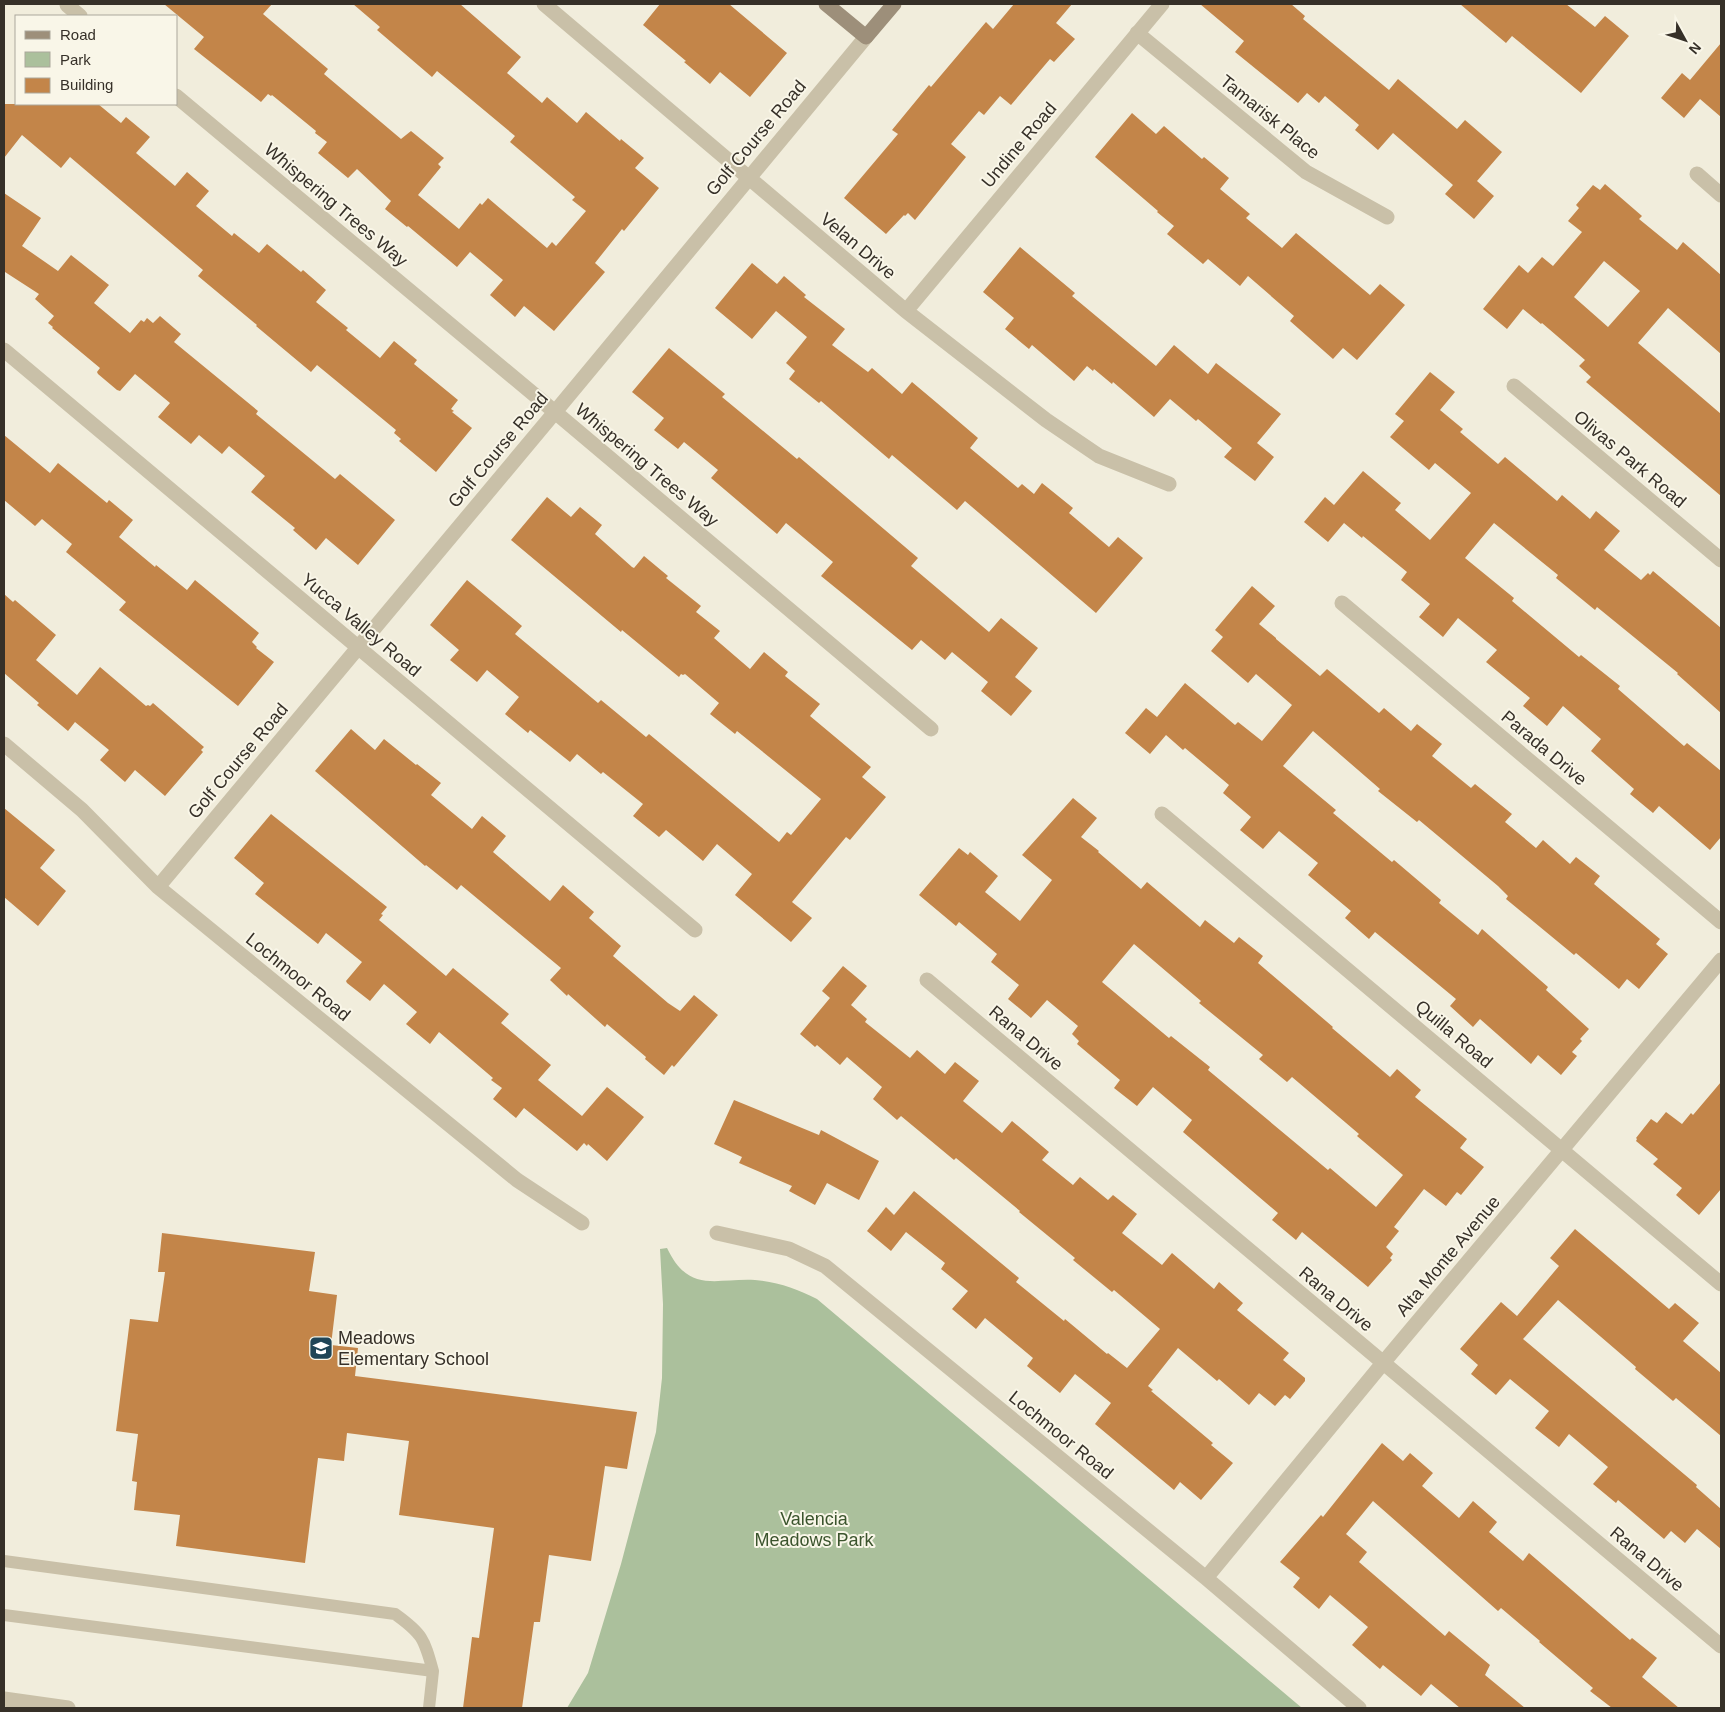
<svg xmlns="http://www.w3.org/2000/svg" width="1725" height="1712" viewBox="0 0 1725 1712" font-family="Arial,sans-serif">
	<rect width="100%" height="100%" fill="#f1eddc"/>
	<path fill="#abc09c" d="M 667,1248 C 689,1294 715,1278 755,1280 C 778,1282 797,1289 817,1299 L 1302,1708 L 567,1708 L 588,1673 L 621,1564 L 656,1432 L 662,1378 L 663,1304 L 660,1249 Z"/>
	<path fill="#c38549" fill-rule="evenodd" d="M 164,4 L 272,4 L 263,14 L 328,69 L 324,74 L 401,139 L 411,131 L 444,158 L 438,164 L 441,167 L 418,195 L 459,229 L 480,203 L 482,205 L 488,198 L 547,248 L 552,242 L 556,246 L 586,211 L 572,200 L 575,197 L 510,142 L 515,136 L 437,71 L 432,77 L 377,30 L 380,27 L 353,4 L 460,4 L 521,57 L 507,73 L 542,103 L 547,97 L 577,123 L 586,112 L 620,141 L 621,139 L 644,158 L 635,168 L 659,188 L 624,231 L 622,229 L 595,263 L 605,272 L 554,331 L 524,306 L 515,317 L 490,295 L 503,280 L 470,252 L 457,267 L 408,226 L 407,227 L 385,209 L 391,201 L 357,169 L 348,178 L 318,153 L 327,142 L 315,133 L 316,131 L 272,95 L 271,96 L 268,94 L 261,102 L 194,49 L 204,37 Z
		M 660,4 L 729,4 L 787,53 L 750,97 L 720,72 L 710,84 L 684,62 L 686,61 L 643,25 Z
		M 1014,4 L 1072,4 L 1056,23 L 1075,39 L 1054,62 L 1050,59 L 1011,105 L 1000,96 L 984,115 L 979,111 L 951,144 L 966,157 L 915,220 L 908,213 L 905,216 L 904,215 L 886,234 L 844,198 L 898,134 L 892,130 L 929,85 L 931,87 L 986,22 L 993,29 Z
		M 1200,4 L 1291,4 L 1305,16 L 1303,19 L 1389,90 L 1398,79 L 1457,129 L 1465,120 L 1502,152 L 1477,181 L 1494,196 L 1474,219 L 1445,194 L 1453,185 L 1393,133 L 1378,150 L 1355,130 L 1359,125 L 1325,96 L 1319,103 L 1307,93 L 1298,103 L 1235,52 L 1244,41 Z
		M 1460,4 L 1566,4 L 1595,27 L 1605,16 L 1629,36 L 1581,93 L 1512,36 L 1506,43 Z
		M 1721,43 L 1721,117 L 1700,99 L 1684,118 L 1661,98 L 1682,73 L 1690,80 Z
		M 4,104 L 98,104 L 121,123 L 126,117 L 150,137 L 136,153 L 175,186 L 187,172 L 209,191 L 196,206 L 232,236 L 234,233 L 259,253 L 267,244 L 301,272 L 303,270 L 326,290 L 316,302 L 348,328 L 346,330 L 380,358 L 394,341 L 417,360 L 414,364 L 458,400 L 451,409 L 454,411 L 452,412 L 472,428 L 436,472 L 399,441 L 401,439 L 394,433 L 396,430 L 317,365 L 311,372 L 256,326 L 257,325 L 198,276 L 203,270 L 70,157 L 61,168 L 22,135 L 4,158 Z
		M 1132,113 L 1156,134 L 1164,126 L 1202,159 L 1204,157 L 1229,178 L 1220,189 L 1250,214 L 1246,218 L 1282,248 L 1296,233 L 1370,295 L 1380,284 L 1405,305 L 1357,360 L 1343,348 L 1333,359 L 1290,321 L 1294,316 L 1248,276 L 1240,286 L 1208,259 L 1203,264 L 1167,234 L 1174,226 L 1157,212 L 1158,211 L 1095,157 Z
		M 1605,184 L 1642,216 L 1639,219 L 1677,250 L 1683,242 L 1721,275 L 1721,354 L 1668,308 L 1638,343 L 1721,414 L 1721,496 L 1586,382 L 1591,377 L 1579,366 L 1585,360 L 1542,323 L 1541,324 L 1523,309 L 1507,329 L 1483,309 L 1519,265 L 1528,273 L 1542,257 L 1553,266 L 1582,232 L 1568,221 L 1579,208 L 1576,205 L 1593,185 L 1600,190 ZM 1604,261 L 1640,291 L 1608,327 L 1574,297 Z
		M 4,193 L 41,218 L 22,246 L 58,271 L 71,255 L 109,285 L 94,303 L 130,333 L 141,320 L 144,322 L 147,318 L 153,323 L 160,316 L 181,334 L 174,342 L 258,411 L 256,414 L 335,479 L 340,474 L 395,520 L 358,565 L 326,538 L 316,550 L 293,530 L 295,528 L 251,492 L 265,476 L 229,446 L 222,454 L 199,435 L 191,444 L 158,417 L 170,403 L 135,374 L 120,391 L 117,390 L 98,374 L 97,372 L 100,368 L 52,328 L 53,327 L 48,323 L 54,316 L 35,299 L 39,294 L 5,272 L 4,274 Z
		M 1020,247 L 1075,293 L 1072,296 L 1156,366 L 1174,345 L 1208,374 L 1216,363 L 1281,414 L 1257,443 L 1274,457 L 1255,481 L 1224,457 L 1232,448 L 1198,419 L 1196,421 L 1170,399 L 1154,417 L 1113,382 L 1112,384 L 1094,369 L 1093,371 L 1087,366 L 1074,381 L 1032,345 L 1029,349 L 1005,329 L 1014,318 L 983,292 Z
		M 752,263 L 777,284 L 784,276 L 806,295 L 804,297 L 845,329 L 832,345 L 868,372 L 872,368 L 902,394 L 912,382 L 937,403 L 978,438 L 970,448 L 1018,488 L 1022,484 L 1034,494 L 1042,483 L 1073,508 L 1069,513 L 1109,547 L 1118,537 L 1143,558 L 1096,613 L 965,501 L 957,510 L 892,455 L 889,459 L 821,401 L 819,403 L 789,379 L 795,371 L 786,363 L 807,337 L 776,311 L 752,339 L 715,308 Z
		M 669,348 L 725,394 L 722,397 L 797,459 L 799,457 L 918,558 L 911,566 L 989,632 L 1001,618 L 1038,648 L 1015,677 L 1032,691 L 1011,716 L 981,691 L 988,682 L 952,652 L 945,660 L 921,640 L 912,650 L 821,576 L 833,562 L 786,523 L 777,534 L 711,478 L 718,470 L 684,442 L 678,449 L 654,430 L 664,418 L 632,392 Z
		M 1430,372 L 1455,392 L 1440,410 L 1463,429 L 1460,432 L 1498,464 L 1505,457 L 1557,501 L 1562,495 L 1590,519 L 1596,511 L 1620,531 L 1604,550 L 1641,580 L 1648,573 L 1650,575 L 1653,571 L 1721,628 L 1721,713 L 1677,674 L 1678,673 L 1597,607 L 1595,610 L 1556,578 L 1558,575 L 1494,523 L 1465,558 L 1514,598 L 1512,601 L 1579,657 L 1581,655 L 1620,686 L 1618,689 L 1684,746 L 1687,743 L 1721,771 L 1721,837 L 1710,850 L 1659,806 L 1653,813 L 1630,794 L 1634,789 L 1591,751 L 1601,739 L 1563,706 L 1547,726 L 1523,706 L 1530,698 L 1486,662 L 1497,650 L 1458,618 L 1443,637 L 1419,617 L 1430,604 L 1401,580 L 1407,572 L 1363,536 L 1362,538 L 1344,523 L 1328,542 L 1304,522 L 1325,497 L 1334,505 L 1363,471 L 1401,503 L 1395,510 L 1430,540 L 1471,493 L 1435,463 L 1429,470 L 1390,437 L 1404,421 L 1395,414 Z
		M 4,435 L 50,473 L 58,463 L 107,503 L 109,500 L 133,520 L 119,537 L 155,567 L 156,565 L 187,590 L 195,580 L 259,633 L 252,642 L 257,647 L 256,648 L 274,662 L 238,706 L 119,610 L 126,602 L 66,552 L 72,544 L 42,519 L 35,526 L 4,500 Z
		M 547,497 L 571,517 L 580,507 L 602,525 L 595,534 L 632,567 L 634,568 L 644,556 L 668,576 L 666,578 L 701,606 L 696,612 L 720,631 L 714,638 L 750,669 L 764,652 L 788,672 L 785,676 L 820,704 L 810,716 L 871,767 L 862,777 L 886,797 L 850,840 L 846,837 L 792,902 L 812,918 L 791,942 L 735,895 L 752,874 L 717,844 L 703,861 L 666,830 L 659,837 L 633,816 L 643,804 L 603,772 L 601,774 L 577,754 L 570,762 L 530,730 L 528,733 L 505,714 L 519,697 L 487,670 L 477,682 L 450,660 L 459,650 L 430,625 L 467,580 L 522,626 L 515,634 L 598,703 L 601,700 L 646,737 L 649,734 L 779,842 L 787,832 L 791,835 L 821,799 L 737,731 L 735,734 L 710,714 L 719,703 L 685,674 L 683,675 L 681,674 L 679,677 L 622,630 L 621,632 L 511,540 Z
		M 1252,586 L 1275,606 L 1259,624 L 1276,638 L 1276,639 L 1320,676 L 1327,669 L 1379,713 L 1384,708 L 1411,731 L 1417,724 L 1442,744 L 1432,756 L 1471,788 L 1475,784 L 1512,814 L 1505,822 L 1536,848 L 1543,840 L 1570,864 L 1576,857 L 1600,876 L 1594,884 L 1660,939 L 1656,944 L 1668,954 L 1639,989 L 1627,979 L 1619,989 L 1576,953 L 1574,955 L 1506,899 L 1508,896 L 1498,886 L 1419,820 L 1417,822 L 1378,791 L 1380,789 L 1313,731 L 1283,766 L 1336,810 L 1333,813 L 1392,862 L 1394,860 L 1441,900 L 1439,903 L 1478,935 L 1482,929 L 1548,987 L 1546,990 L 1589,1029 L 1580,1039 L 1582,1041 L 1572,1052 L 1577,1056 L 1561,1075 L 1538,1055 L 1531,1064 L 1480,1019 L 1473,1027 L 1450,1006 L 1456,999 L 1375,932 L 1369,939 L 1345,918 L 1351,911 L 1308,875 L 1318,863 L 1279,831 L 1263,849 L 1240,830 L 1251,817 L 1223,793 L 1229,785 L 1185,748 L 1183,750 L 1166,735 L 1150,754 L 1125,733 L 1146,708 L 1157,717 L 1185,683 L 1235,725 L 1238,722 L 1262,741 L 1292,705 L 1256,674 L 1248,683 L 1211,651 L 1223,637 L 1215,630 Z
		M 4,594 L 13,602 L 15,600 L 56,635 L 36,660 L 77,695 L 100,667 L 146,706 L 148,705 L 150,706 L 153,703 L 204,747 L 201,750 L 203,752 L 165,796 L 135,770 L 125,782 L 100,760 L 109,750 L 75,722 L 68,731 L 37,705 L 39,703 L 4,673 Z
		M 351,729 L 375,750 L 384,739 L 416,765 L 417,764 L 441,783 L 431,795 L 472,829 L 482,816 L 506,836 L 493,852 L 550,901 L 563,885 L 594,912 L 589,918 L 621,946 L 613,956 L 668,1003 L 680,1011 L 694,995 L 718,1015 L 674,1067 L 672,1065 L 664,1075 L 645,1059 L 646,1057 L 607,1024 L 605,1027 L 568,994 L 567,996 L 550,980 L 561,968 L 461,885 L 457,890 L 426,865 L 425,866 L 315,771 Z
		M 1073,798 L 1097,818 L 1081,837 L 1099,851 L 1098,852 L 1141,889 L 1147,882 L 1200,927 L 1205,920 L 1234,943 L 1239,937 L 1263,956 L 1258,963 L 1333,1027 L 1332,1028 L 1390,1077 L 1397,1069 L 1421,1090 L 1415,1097 L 1467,1139 L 1460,1148 L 1484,1167 L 1461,1195 L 1457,1192 L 1446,1206 L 1424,1189 L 1394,1227 L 1399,1231 L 1386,1247 L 1393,1254 L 1390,1258 L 1392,1260 L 1368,1287 L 1302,1232 L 1296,1240 L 1272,1220 L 1278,1213 L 1183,1132 L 1192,1120 L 1153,1087 L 1137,1106 L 1114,1088 L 1120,1080 L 1077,1044 L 1079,1041 L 1072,1034 L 1078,1026 L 1047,1000 L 1031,1018 L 1008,999 L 1019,985 L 991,962 L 997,954 L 959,922 L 956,926 L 919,895 L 959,848 L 968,855 L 970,852 L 998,876 L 985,892 L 1020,921 L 1052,880 L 1022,855 ZM 1134,944 L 1201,1001 L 1199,1003 L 1263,1055 L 1259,1059 L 1287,1082 L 1292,1077 L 1359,1134 L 1357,1136 L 1403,1175 L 1376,1207 L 1330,1168 L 1328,1170 L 1208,1070 L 1210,1067 L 1171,1036 L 1169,1038 L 1102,982 Z
		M 4,808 L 55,850 L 40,868 L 66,891 L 38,926 L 4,897 Z
		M 271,814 L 387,907 L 381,914 L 383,915 L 379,920 L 446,976 L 453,968 L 509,1014 L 501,1023 L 551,1065 L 538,1080 L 582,1116 L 607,1087 L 644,1117 L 607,1161 L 588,1144 L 587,1146 L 584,1143 L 577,1151 L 524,1108 L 516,1118 L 493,1099 L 502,1088 L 491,1080 L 493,1078 L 439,1032 L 430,1044 L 406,1024 L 417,1012 L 384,984 L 370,1001 L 347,983 L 346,981 L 362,962 L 326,933 L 318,944 L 255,894 L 264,883 L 234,858 Z
		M 843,966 L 867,986 L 851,1005 L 867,1019 L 865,1022 L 910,1058 L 917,1050 L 945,1074 L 955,1062 L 979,1081 L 963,1101 L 1002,1133 L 1012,1121 L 1049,1152 L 1042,1160 L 1073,1185 L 1080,1177 L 1108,1200 L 1113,1195 L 1137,1214 L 1122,1233 L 1162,1265 L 1172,1253 L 1214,1289 L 1219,1282 L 1243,1303 L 1237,1310 L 1289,1353 L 1283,1360 L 1305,1378 L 1305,1381 L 1290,1399 L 1285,1395 L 1275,1406 L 1259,1393 L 1249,1405 L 1219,1379 L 1217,1381 L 1178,1348 L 1148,1386 L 1153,1390 L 1151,1391 L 1213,1443 L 1211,1445 L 1233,1463 L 1201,1500 L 1180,1482 L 1174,1490 L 1095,1424 L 1111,1403 L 1075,1374 L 1060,1393 L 1027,1366 L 1033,1358 L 985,1318 L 976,1329 L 952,1309 L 968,1291 L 941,1269 L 945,1263 L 906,1232 L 891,1251 L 867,1231 L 886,1207 L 894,1215 L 914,1191 L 1019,1278 L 1016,1282 L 1064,1321 L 1065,1319 L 1107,1354 L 1108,1353 L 1127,1368 L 1160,1329 L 1114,1290 L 1112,1292 L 1073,1260 L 1075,1258 L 1019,1212 L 1020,1211 L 956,1158 L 954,1160 L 901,1116 L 897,1120 L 873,1099 L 882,1087 L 847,1057 L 840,1065 L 817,1045 L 815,1047 L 800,1034 L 830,998 L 822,991 Z
		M 1721,1082 L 1721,1189 L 1699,1215 L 1676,1195 L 1682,1188 L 1653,1164 L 1658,1159 L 1636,1141 L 1637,1139 L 1636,1138 L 1651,1119 L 1657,1123 L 1666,1112 L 1682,1124 L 1691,1113 L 1693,1115 Z
		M 734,1100 L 819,1135 L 821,1130 L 879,1161 L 859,1200 L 827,1183 L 815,1205 L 789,1191 L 792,1186 L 739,1163 L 742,1157 L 714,1144 Z
		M 1575,1229 L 1669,1309 L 1675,1303 L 1699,1323 L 1683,1341 L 1721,1373 L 1721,1436 L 1676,1398 L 1673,1401 L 1635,1369 L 1636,1367 L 1558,1300 L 1523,1339 L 1697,1485 L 1696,1487 L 1721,1509 L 1721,1549 L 1697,1529 L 1685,1543 L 1671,1531 L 1664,1539 L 1618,1500 L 1616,1503 L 1593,1484 L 1608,1467 L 1569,1434 L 1559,1447 L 1535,1428 L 1549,1411 L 1510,1379 L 1496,1395 L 1471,1374 L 1478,1365 L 1460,1349 L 1501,1302 L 1517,1316 L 1559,1266 L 1550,1258 Z
		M 162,1233 L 315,1252 L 309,1291 L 337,1295 L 331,1345 L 358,1348 L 355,1376 L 637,1412 L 627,1469 L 605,1466 L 591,1561 L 549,1555 L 540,1622 L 534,1622 L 522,1708 L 463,1708 L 472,1637 L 479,1638 L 494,1528 L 399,1515 L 409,1441 L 347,1433 L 344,1461 L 318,1458 L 305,1563 L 176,1546 L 180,1515 L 134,1510 L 137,1482 L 132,1481 L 138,1434 L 116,1431 L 130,1319 L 158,1322 L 165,1272 L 158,1272 Z
		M 1382,1443 L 1403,1461 L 1410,1453 L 1433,1473 L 1422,1486 L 1459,1518 L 1473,1501 L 1497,1522 L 1489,1532 L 1523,1561 L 1529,1553 L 1630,1640 L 1632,1638 L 1657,1658 L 1642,1677 L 1679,1708 L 1612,1708 L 1590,1691 L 1593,1688 L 1539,1642 L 1540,1641 L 1501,1608 L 1498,1611 L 1373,1501 L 1346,1534 L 1367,1552 L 1359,1562 L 1445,1636 L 1449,1631 L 1490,1665 L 1485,1675 L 1525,1708 L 1460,1708 L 1431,1684 L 1421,1696 L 1383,1665 L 1380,1669 L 1352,1645 L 1368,1627 L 1330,1595 L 1319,1609 L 1293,1587 L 1300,1578 L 1280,1562 L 1321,1515 L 1323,1517 Z"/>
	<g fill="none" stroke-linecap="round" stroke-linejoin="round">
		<path stroke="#c9c0a8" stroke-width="12" d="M 4,1561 L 395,1614 C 423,1634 424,1639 433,1671
			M 4,1615 L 433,1671 L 429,1708"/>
		<path stroke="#c9c0a8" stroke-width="15" d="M 544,4 L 906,311 L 1046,420 L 1099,456 L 1169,484
			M 67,5 L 80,16
			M 1137,33 L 1306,172 L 1387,217
			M 176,96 L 555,412 L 931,729
			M 1697,174 L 1721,195
			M 906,311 L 1162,4
			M 4,350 L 695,930
			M 1514,386 L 1721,560
			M 1342,603 L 1721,922
			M 4,744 L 82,810 L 158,887 L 517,1180 L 582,1223
			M 1162,814 L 1721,1284
			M 158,887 L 555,412 L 866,37
			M 927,980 L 1721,1646
			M 717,1233 L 789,1249 L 825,1266 L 1206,1578 L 1359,1708
			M 1206,1578 L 1383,1363 L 1721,960
			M 4,1699 L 68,1708"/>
		<path stroke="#9d8f7a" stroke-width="15" d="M 826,4 L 866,37 L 894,4"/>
	</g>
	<defs>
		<g id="school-square" transform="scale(1.25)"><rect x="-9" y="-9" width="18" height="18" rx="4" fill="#1f4557" stroke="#f9f6e8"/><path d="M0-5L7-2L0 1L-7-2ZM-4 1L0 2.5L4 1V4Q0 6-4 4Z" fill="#fff"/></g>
	</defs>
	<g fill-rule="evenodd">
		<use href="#school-square" x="321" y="1348"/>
	</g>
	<g text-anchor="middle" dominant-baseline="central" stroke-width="4" stroke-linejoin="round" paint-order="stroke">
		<g font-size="18" fill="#363028" stroke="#f9f6e8">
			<text transform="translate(1270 117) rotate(39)">Tamarisk Place</text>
			<text transform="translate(756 138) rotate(-50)">Golf Course Road</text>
			<text transform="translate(1019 145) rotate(-50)">Undine Road</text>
			<text transform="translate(336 205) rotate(40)">Whispering Trees Way</text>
			<text transform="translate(858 246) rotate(40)">Velan Drive</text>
			<text transform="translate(498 450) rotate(-50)">Golf Course Road</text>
			<text transform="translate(1630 459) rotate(40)">Olivas Park Road</text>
			<text transform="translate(647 465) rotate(40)">Whispering Trees Way</text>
			<text transform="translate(361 625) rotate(40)">Yucca Valley Road</text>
			<text transform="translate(1544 748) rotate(40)">Parada Drive</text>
			<text transform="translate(238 761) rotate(-50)">Golf Course Road</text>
			<text transform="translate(298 977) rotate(39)">Lochmoor Road</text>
			<text transform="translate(1454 1034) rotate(40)">Quilla Road</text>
			<text transform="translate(1026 1038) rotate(40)">Rana Drive</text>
			<text transform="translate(1448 1256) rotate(-50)">Alta Monte Avenue</text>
			<text transform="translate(1336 1299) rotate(40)">Rana Drive</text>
			<text transform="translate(1061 1435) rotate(39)">Lochmoor Road</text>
			<text transform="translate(1647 1559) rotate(40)">Rana Drive</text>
		</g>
		<g font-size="18" fill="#363028" stroke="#f9f6e8" text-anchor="start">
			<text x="338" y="1338">Meadows<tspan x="338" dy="21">Elementary School</tspan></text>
		</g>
		<g font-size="18" fill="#3b542d" stroke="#f9f6e8">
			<text x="814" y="1519">Valencia<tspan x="814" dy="21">Meadows Park</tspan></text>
		</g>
	</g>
	<rect width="1725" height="1712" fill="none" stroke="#363028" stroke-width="10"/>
	<rect x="15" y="15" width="162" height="90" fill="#f9f6e8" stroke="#aba79b"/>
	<rect x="25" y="31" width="25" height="8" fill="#9d8f7a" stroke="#aba79b"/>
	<text x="60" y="40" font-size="15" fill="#363028">Road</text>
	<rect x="25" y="52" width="25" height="15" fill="#abc09c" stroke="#aba79b"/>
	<text x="60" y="65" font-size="15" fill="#363028">Park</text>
	<rect x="25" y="78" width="25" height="15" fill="#c38549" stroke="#aba79b"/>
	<text x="60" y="90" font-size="15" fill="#363028">Building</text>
	<g transform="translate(1685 40) rotate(130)" stroke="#f9f6e8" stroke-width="4" paint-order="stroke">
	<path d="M0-4L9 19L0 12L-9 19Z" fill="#363028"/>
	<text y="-8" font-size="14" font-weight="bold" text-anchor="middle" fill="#363028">N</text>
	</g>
</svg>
